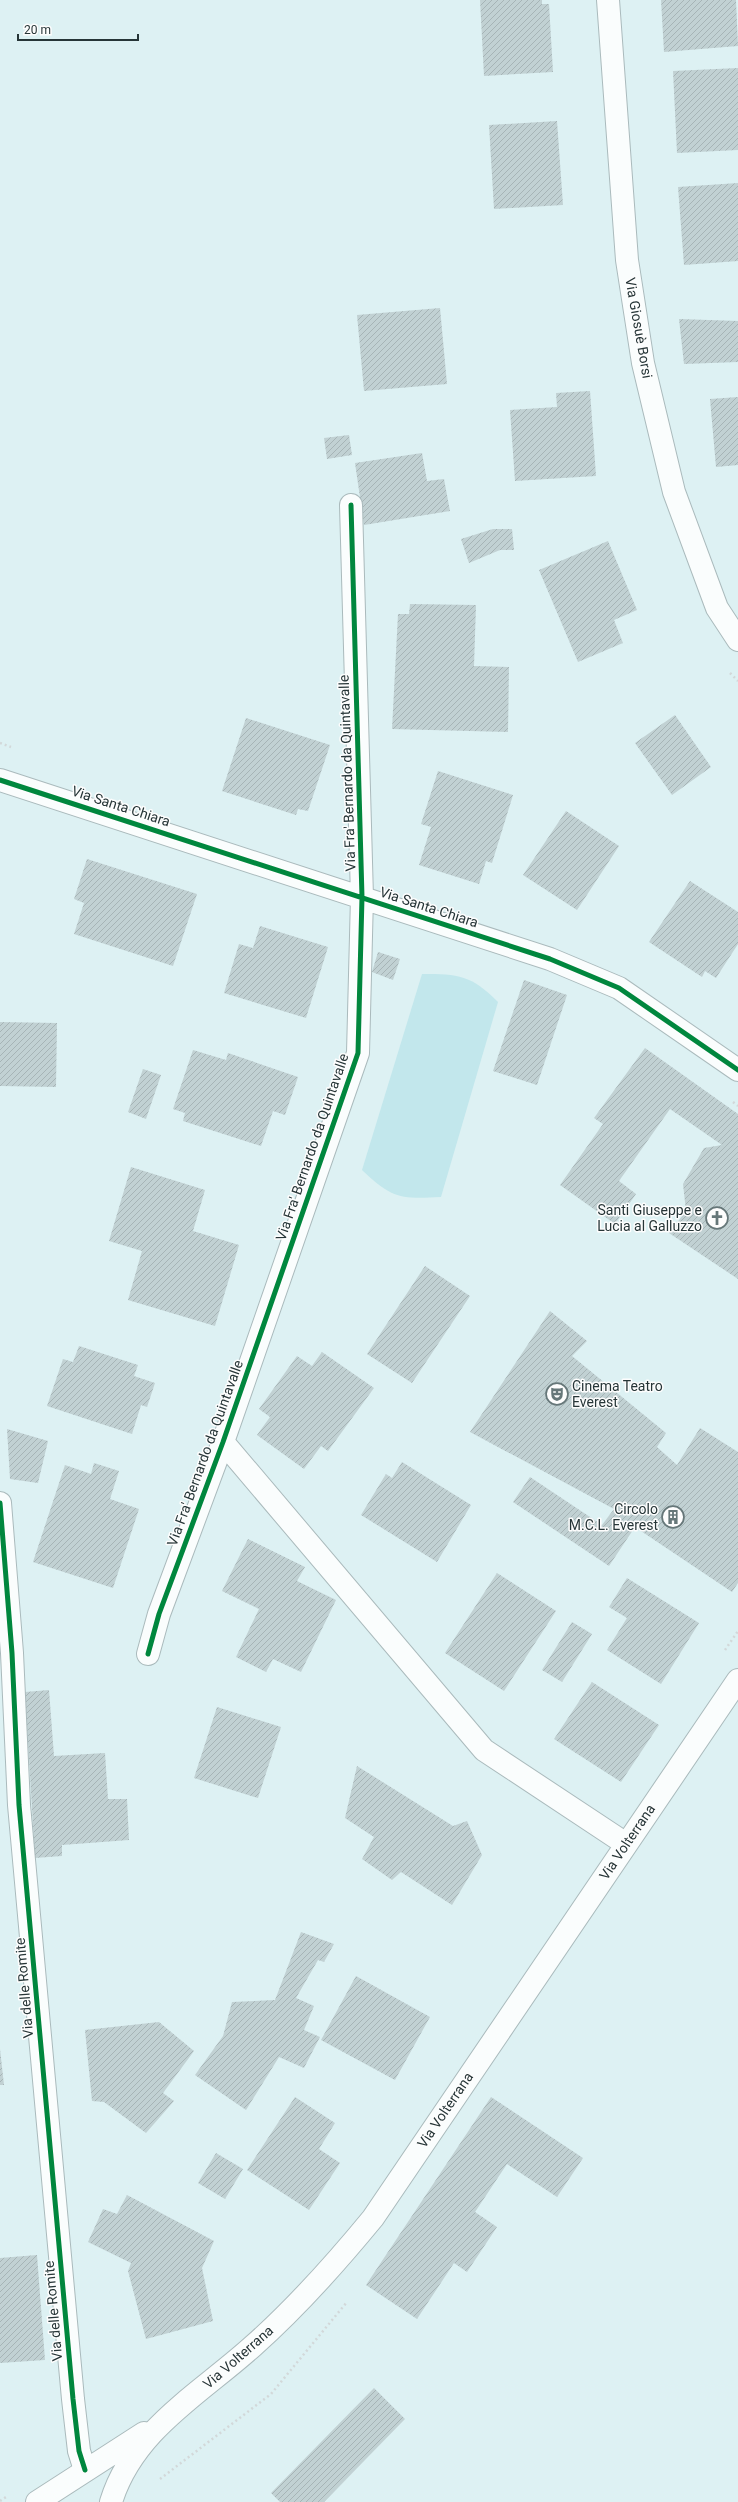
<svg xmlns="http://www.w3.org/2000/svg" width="738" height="2502" viewBox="0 0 738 2502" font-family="Roboto,sans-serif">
	<defs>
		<pattern id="building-hatch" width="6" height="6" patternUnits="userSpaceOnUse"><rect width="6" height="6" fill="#c1d1d3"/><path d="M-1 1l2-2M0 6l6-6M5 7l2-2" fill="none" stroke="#a6b4b6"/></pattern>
	</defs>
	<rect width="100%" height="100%" fill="#ddf1f3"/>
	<path fill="#c2e7ec" d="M 422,974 C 459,974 471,975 498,1002 L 441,1197 C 401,1199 392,1199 362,1170 Z"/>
	<path fill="url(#building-hatch)" d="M 480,0 L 542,0 L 542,4 L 549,4 L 553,72 L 484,76 Z
		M 661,0 L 736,0 L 738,46 L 664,52 Z
		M 738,68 L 738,150 L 677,153 L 673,71 Z
		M 557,121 L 563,205 L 494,209 L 489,125 Z
		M 738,183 L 738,261 L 684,265 L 678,187 Z
		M 440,308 L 447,384 L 364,391 L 357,315 Z
		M 679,319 L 738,321 L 738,362 L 684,364 Z
		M 590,391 L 596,476 L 515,481 L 510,410 L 557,407 L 556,393 Z
		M 738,397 L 738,465 L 716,467 L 710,399 Z
		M 349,435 L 352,455 L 327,459 L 324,438 Z
		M 422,453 L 427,481 L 444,479 L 450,511 L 364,525 L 355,463 Z
		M 493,529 L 512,529 L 514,550 L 500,550 L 469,563 L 461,539 Z
		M 608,541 L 637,610 L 614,620 L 623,643 L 578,662 L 539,570 Z
		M 410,604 L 476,605 L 474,666 L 509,667 L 508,732 L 392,729 L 398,614 L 409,614 Z
		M 675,715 L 711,767 L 672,795 L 635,743 Z
		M 246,718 L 330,745 L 308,811 L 298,809 L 296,815 L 222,791 Z
		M 438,771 L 513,795 L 492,863 L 486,861 L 479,884 L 419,865 L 431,827 L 421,824 Z
		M 566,811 L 619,846 L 577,910 L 523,875 Z
		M 87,859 L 197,894 L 173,966 L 74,934 L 84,903 L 74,899 Z
		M 690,881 L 738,912 L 738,944 L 716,978 L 705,971 L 702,977 L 649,942 Z
		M 260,926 L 328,947 L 306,1018 L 224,993 L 239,944 L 253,948 Z
		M 378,952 L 400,959 L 393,980 L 372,972 Z
		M 524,980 L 567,995 L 537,1085 L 493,1071 Z
		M 0,1022 L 57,1023 L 56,1087 L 0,1086 Z
		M 645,1048 L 738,1114 L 738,1279 L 669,1233 L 686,1211 L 683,1184 L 704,1148 L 722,1145 L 670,1109 L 619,1181 L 636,1194 L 615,1224 L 560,1185 L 603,1124 L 594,1118 Z
		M 193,1050 L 226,1060 L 228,1053 L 298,1077 L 285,1115 L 273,1111 L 261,1146 L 183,1121 L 185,1113 L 173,1109 Z
		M 143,1069 L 161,1075 L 146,1119 L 128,1112 Z
		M 131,1167 L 205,1190 L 193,1231 L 239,1245 L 215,1326 L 128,1300 L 142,1251 L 109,1241 Z
		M 425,1266 L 470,1296 L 412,1383 L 367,1354 Z
		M 550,1311 L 587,1341 L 572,1356 L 666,1433 L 657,1447 L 677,1465 L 700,1428 L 738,1452 L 738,1583 L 732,1592 L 635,1527 L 609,1566 L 513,1502 L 530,1477 L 602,1525 L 614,1509 L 470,1432 Z
		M 79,1346 L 138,1365 L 134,1376 L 155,1383 L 147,1407 L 141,1405 L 132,1434 L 47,1406 L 63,1359 L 73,1362 Z
		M 322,1352 L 374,1388 L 328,1451 L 321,1446 L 304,1469 L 257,1435 L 270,1417 L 259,1409 L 297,1356 L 312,1366 Z
		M 7,1429 L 48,1441 L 38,1483 L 10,1479 Z
		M 402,1462 L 471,1505 L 437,1562 L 361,1515 L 386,1474 L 392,1478 Z
		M 94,1463 L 119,1471 L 110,1499 L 139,1509 L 113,1588 L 33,1562 L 65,1465 L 91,1474 Z
		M 248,1539 L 305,1567 L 297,1581 L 336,1600 L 301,1672 L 273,1659 L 266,1672 L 236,1657 L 259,1609 L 222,1591 Z
		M 497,1573 L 556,1611 L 504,1691 L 445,1653 Z
		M 627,1578 L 699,1623 L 661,1684 L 607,1650 L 627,1618 L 609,1607 Z
		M 572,1622 L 592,1634 L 562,1682 L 542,1670 Z
		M 592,1682 L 659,1725 L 621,1782 L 554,1739 Z
		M 49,1690 L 54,1756 L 105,1753 L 108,1799 L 127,1799 L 129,1840 L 62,1845 L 62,1856 L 35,1858 L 25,1692 Z
		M 217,1707 L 281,1727 L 258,1798 L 194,1778 Z
		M 357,1766 L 453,1826 L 467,1821 L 482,1855 L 452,1905 L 401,1872 L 392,1880 L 362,1859 L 374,1837 L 345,1818 Z
		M 301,1932 L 334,1944 L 324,1962 L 318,1960 L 296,1998 L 314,2006 L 304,2030 L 320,2037 L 304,2068 L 279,2057 L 246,2110 L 195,2075 L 223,2036 L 232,2002 L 275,2000 Z
		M 356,1976 L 430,2017 L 395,2080 L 321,2040 Z
		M 159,2022 L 194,2051 L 163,2093 L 174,2101 L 146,2133 L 104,2102 L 92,2101 L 85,2030 Z
		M 0,2049 L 4,2085 L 0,2085 Z
		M 295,2097 L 335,2123 L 319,2149 L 340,2163 L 309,2210 L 247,2170 Z
		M 491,2097 L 583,2158 L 557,2197 L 507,2164 L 475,2212 L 497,2227 L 467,2272 L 454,2263 L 417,2319 L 366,2285 Z
		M 216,2153 L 243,2169 L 225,2199 L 198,2183 Z
		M 127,2195 L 214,2241 L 202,2268 L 213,2321 L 146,2339 L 128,2271 L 131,2263 L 88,2242 L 103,2209 L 117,2214 Z
		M 37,2255 L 45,2360 L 0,2363 L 0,2258 Z
		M 374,2388 L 405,2419 L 324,2502 L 280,2502 L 271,2493 Z"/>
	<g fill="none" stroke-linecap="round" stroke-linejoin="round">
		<g stroke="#aababc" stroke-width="24">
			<path id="street" d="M 608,0 L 627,260 L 643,363 L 674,492 L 717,608 L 738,640
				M 0,780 L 550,959 L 619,988 L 738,1070
				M 223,1442 L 484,1750 L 626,1844
				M 0,1503 L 12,1653 L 19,1805 L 73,2399 L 79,2451 L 85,2470
				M 148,1654 L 159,1614 L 223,1442 L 358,1053 L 362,897 L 351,505"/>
		</g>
		<g stroke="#aababc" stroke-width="24">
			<path id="secondary" d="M 37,2502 L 144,2433
				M 111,2502 C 133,2430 200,2394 253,2346 C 297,2307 336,2263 373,2218 L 738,1680"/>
		</g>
		<path stroke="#d2d8d9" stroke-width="2.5" stroke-dasharray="2 3" stroke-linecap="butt" d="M 730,673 L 738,681
			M 0,743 L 11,747
			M 733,1102 L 738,1106
			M 725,1650 L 738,1631
			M 160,2479 L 271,2394 L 347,2302
			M 0,2501 L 6,2497"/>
		<use href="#street" stroke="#fafdfd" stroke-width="22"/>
		<use href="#secondary" stroke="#fafdfd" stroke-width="22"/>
		<g stroke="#fdfdfd" stroke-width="8">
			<path id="cycleway" d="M 0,780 L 550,959 L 619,988 L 738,1070
				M 0,1503 L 12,1653 L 19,1805 L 73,2399 L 79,2451 L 85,2470
				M 148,1654 L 159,1614 L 223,1442 L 358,1053 L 362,897 L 351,505"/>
		</g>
		<use href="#cycleway" stroke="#00873e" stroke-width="5"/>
	</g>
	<defs>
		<g id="church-ring" transform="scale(1.15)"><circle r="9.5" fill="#fdfdfd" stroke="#667779" stroke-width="1.5"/><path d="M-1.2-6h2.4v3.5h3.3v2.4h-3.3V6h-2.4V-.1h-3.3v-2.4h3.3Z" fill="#667779"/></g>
		<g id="theatre-ring" transform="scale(1.15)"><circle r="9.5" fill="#fdfdfd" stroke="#667779" stroke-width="1.5"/><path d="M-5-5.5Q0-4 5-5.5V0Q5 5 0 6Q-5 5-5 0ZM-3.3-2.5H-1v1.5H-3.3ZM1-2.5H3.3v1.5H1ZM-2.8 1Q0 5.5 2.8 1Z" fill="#667779"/></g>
		<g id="building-ring" transform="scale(1.15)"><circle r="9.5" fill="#fdfdfd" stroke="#667779" stroke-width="1.5"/><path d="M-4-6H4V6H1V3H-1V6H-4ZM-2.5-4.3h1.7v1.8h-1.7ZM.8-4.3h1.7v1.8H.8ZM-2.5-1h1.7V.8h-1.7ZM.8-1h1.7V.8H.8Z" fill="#667779"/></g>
	</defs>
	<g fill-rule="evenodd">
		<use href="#church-ring" x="717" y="1218"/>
		<use href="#theatre-ring" x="557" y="1394"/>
		<use href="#building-ring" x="673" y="1517"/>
	</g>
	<g text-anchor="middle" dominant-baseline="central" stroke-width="3" stroke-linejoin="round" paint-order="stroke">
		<g font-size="14" fill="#263537" stroke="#fdfdfd">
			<text transform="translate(639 328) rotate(80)">Via Giosuè Borsi</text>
			<text transform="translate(347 773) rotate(-92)">Via Fra' Bernardo da Quintavalle</text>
			<text transform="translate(121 806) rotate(18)">Via Santa Chiara</text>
			<text transform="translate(429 907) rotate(18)">Via Santa Chiara</text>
			<text transform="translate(312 1147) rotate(-71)">Via Fra' Bernardo da Quintavalle</text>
			<text transform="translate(205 1453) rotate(-70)">Via Fra' Bernardo da Quintavalle</text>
			<text transform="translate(627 1842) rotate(-56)">Via Volterrana</text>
			<text transform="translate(24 1988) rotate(-95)">Via delle Romite</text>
			<text transform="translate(445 2110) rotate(-56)">Via Volterrana</text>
			<text transform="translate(53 2311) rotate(-95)">Via delle Romite</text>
			<text transform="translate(238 2357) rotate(-41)">Via Volterrana</text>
		</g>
		<g font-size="14" fill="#263537" stroke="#fdfdfd" text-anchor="end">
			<text x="702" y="1210">Santi Giuseppe e<tspan x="702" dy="16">Lucia al Galluzzo</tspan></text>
			<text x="572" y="1386" text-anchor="start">Cinema Teatro<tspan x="572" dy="16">Everest</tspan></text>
			<text x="658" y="1509">Circolo<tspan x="658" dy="16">M.C.L. Everest</tspan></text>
		</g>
	</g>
	<path d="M18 34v6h120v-6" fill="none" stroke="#263537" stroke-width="2"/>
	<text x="24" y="34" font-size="12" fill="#263537" stroke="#fdfdfd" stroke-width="3" paint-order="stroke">20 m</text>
</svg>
